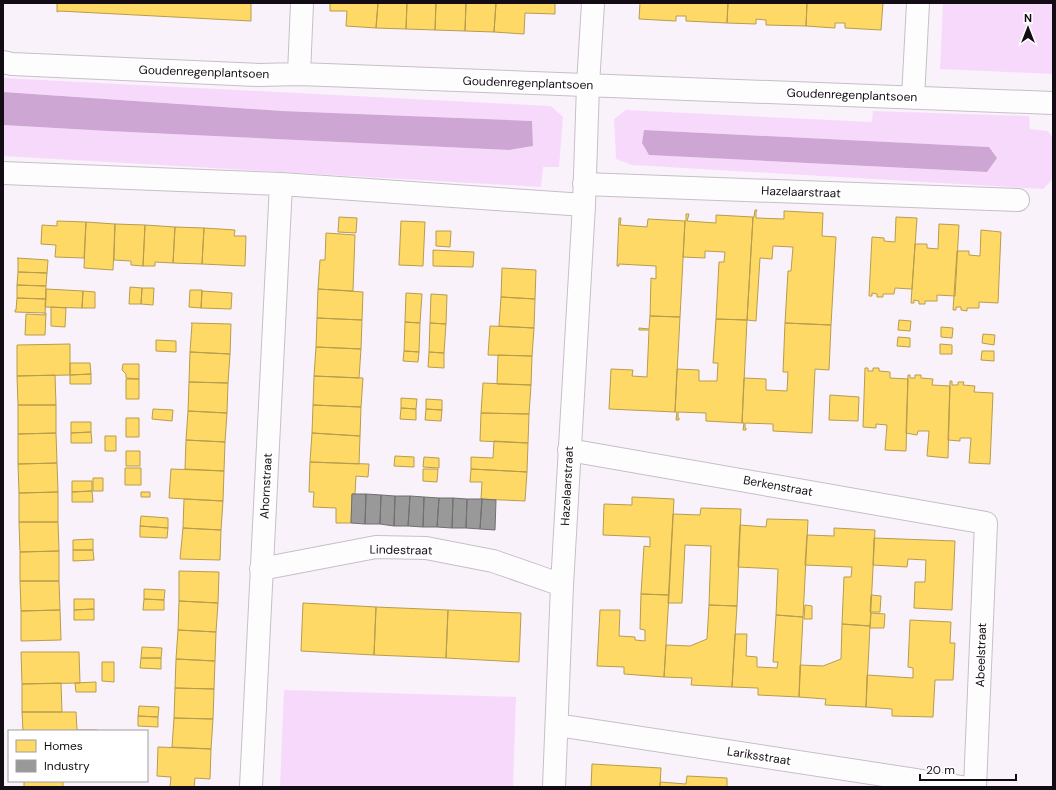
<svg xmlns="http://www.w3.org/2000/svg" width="1056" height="790" viewBox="0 0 1056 790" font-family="'DM Sans',sans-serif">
	<rect width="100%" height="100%" fill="#f9f2fa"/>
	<path fill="#f7dafb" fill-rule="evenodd" d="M 943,3 L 1053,3 L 1053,74 L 940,69 Z
		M 3,78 L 551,106 L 563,117 L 559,167 L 543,167 L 541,187 L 3,156 L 3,125 L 108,131 L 509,150 L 533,146 L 532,121 L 282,111 L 3,92 Z
		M 626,110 L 872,122 L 873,111 L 1029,116 L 1030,129 L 1048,131 L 1053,138 L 1053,179 L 1043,189 L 632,165 L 616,159 L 614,119 ZM 644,130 L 989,147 L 986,172 L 649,155 L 642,143 Z
		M 284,690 L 516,697 L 513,787 L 280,787 Z"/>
	<path fill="#cea6d3" d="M 3,92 L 282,111 L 532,121 L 533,146 L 509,150 L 108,131 L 3,125 Z
		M 644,130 L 989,147 L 997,158 L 987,172 L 649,155 L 642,143 Z"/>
	<path fill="#ffd966" stroke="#b89c4e" d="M 57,3 L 251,3 L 251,21 L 59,11 L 57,12 Z
		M 330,3 L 378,3 L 376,28 L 346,26 L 347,11 L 330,11 Z
		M 378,3 L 407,3 L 406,29 L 376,28 Z
		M 407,3 L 436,3 L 435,30 L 406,29 Z
		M 436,3 L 466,3 L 465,31 L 435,30 Z
		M 466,3 L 496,3 L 494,32 L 465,31 Z
		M 496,3 L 555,3 L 555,14 L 525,13 L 524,34 L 494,32 Z
		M 640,3 L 728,3 L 727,23 L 686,21 L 686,16 L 676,16 L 676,21 L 639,19 Z
		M 728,3 L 807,3 L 806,26 L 766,25 L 766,20 L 756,19 L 756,24 L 727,23 Z
		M 807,3 L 883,3 L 881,30 L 845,28 L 845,23 L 835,23 L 835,28 L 806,26 Z
		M 755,210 L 757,210 L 756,212 L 756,218 L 784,219 L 784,211 L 823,213 L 822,236 L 836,237 L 831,325 L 785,323 L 788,271 L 791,271 L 793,247 L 773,246 L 772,259 L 760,258 L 756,321 L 747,320 L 753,217 L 754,217 Z
		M 686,214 L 689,214 L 687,221 L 716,223 L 716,215 L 753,217 L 747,320 L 716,319 L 719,262 L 724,262 L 725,252 L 705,251 L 705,258 L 683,257 L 685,221 L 686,221 Z
		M 339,217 L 357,218 L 356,233 L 338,232 Z
		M 896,217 L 917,218 L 912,289 L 895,288 L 894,294 L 883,294 L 883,297 L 877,297 L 877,294 L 872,293 L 872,296 L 869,296 L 872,237 L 884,238 L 884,241 L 895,242 Z
		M 619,218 L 621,218 L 620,225 L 647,227 L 648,219 L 685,221 L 680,317 L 650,316 L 651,278 L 656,279 L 656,266 L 619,264 L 619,266 L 617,266 Z
		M 57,221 L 86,222 L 84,258 L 55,257 L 56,245 L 41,244 L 42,225 L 57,226 Z
		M 401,221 L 425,222 L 423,266 L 399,265 Z
		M 86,222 L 115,224 L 113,270 L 84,268 Z
		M 115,224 L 145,225 L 143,266 L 131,265 L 131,261 L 114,260 Z
		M 939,224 L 959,225 L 955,296 L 937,295 L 937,301 L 925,301 L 925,304 L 919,304 L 919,301 L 914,300 L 914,303 L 911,303 L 915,244 L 927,244 L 927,248 L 938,249 Z
		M 145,225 L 175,227 L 173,263 L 155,262 L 155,266 L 143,266 Z
		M 175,227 L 204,228 L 202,264 L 173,263 Z
		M 204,228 L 235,230 L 234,236 L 246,236 L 245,266 L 202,264 Z
		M 981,230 L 1001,232 L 998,303 L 979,302 L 979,308 L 967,308 L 967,311 L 961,310 L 961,307 L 956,307 L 956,310 L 953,310 L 957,251 L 969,251 L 969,255 L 980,256 Z
		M 436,231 L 451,231 L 450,247 L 436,246 Z
		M 326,233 L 355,235 L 353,291 L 318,289 L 320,260 L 325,260 Z
		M 433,250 L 474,252 L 473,267 L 433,266 Z
		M 17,258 L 48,260 L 47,273 L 18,272 L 18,259 Z
		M 502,268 L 536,270 L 535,299 L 501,297 Z
		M 18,272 L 47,273 L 46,286 L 17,285 Z
		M 17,285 L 46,286 L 46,299 L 17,298 Z
		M 130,287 L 142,288 L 141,304 L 129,304 Z
		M 142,288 L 154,288 L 153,305 L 141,304 Z
		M 46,289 L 83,291 L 82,308 L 45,307 Z
		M 318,289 L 363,292 L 362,320 L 317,318 Z
		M 190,290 L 202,290 L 201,308 L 189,307 Z
		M 83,291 L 95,292 L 95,308 L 82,308 Z
		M 202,291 L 232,293 L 231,309 L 201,308 Z
		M 406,293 L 422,294 L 420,323 L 405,322 Z
		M 431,294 L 447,295 L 446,324 L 430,323 Z
		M 501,297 L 535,299 L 534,328 L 499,326 Z
		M 17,298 L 46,299 L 45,313 L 15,312 L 15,310 L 16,310 Z
		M 51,307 L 66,308 L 65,327 L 51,326 Z
		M 45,313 L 46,313 L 45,335 L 25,335 L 26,314 L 45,315 Z
		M 650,316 L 680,317 L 675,412 L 609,409 L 611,369 L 633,370 L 632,376 L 647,377 L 649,330 L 639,330 L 639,328 L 649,329 Z
		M 317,318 L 362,320 L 361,349 L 316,347 Z
		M 716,319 L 747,320 L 742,423 L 706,421 L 706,413 L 678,412 L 678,418 L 679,418 L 679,420 L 676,420 L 677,412 L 675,412 L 677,369 L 699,370 L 699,381 L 717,381 L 718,363 L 713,363 Z
		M 899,320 L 911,321 L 910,331 L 898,330 Z
		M 405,322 L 420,323 L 419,352 L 404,351 Z
		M 191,323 L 231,324 L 230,354 L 190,352 L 192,324 Z
		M 430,323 L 446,324 L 444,353 L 429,352 Z
		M 785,323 L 831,325 L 829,370 L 815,369 L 812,433 L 773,431 L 773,424 L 745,423 L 745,428 L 746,428 L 746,430 L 743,430 L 744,423 L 742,423 L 744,378 L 766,379 L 766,390 L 787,391 L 788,372 L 783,372 Z
		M 490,326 L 534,328 L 532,356 L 488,355 Z
		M 941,327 L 953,328 L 952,338 L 941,337 Z
		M 983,334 L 995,335 L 994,345 L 982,343 Z
		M 898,337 L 910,338 L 910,347 L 897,346 Z
		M 156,340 L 176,341 L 176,352 L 156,351 Z
		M 70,344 L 70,375 L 17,376 L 17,345 Z
		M 940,344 L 952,345 L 952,354 L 940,354 Z
		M 316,347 L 361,349 L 359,378 L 314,376 Z
		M 404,351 L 419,352 L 418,362 L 403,361 Z
		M 982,351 L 994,351 L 994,361 L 981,360 Z
		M 190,352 L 230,354 L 228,383 L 189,382 Z
		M 429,352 L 444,353 L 444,368 L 428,367 Z
		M 498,355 L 532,356 L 531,385 L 497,384 Z
		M 70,363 L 90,363 L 91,374 L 70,375 Z
		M 123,364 L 139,364 L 139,379 L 126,378 L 126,374 L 122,370 Z
		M 865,368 L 868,368 L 868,371 L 873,371 L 873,368 L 879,368 L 879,371 L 890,372 L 890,378 L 908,379 L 906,451 L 885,450 L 887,425 L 876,424 L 876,428 L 863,427 Z
		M 91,374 L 91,384 L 70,384 L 70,375 Z
		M 55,375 L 56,405 L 18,405 L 17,376 Z
		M 908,375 L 910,375 L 910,378 L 915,378 L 915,375 L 921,375 L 921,378 L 933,379 L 932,385 L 950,386 L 948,458 L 927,456 L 929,431 L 918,431 L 917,435 L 906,433 Z
		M 314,376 L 363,378 L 361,407 L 313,405 Z
		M 126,379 L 139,379 L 139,399 L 126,399 Z
		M 950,381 L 952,381 L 952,385 L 958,385 L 958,382 L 964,382 L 963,385 L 975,386 L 974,392 L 993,393 L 990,464 L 969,463 L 971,438 L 960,438 L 960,441 L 948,440 Z
		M 189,382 L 228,383 L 227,413 L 188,411 Z
		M 483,383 L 531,385 L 529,414 L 481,413 Z
		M 830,395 L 859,397 L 858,421 L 829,420 Z
		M 401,398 L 417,399 L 416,409 L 401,408 Z
		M 426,399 L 442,400 L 442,410 L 426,409 Z
		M 18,405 L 56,405 L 56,433 L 18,434 Z
		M 313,405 L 361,407 L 360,436 L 312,433 Z
		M 401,408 L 416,409 L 416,420 L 400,419 Z
		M 153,409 L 173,410 L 172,421 L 152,419 Z
		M 426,409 L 442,410 L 441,421 L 425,420 Z
		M 188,411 L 227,413 L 225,442 L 186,440 Z
		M 481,413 L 529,414 L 528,443 L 480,441 Z
		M 126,418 L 139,418 L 139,437 L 126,437 Z
		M 71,422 L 91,422 L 91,432 L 71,433 Z
		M 91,432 L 92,443 L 71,443 L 71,433 Z
		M 56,433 L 57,463 L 18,464 L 18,434 Z
		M 312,433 L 360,436 L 359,464 L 310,462 Z
		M 105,436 L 116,436 L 116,451 L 105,451 Z
		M 186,440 L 225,442 L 224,471 L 185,469 Z
		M 494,441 L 528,443 L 527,472 L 471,469 L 471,457 L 493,458 Z
		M 126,451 L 140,451 L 140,466 L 126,466 Z
		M 395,456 L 414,457 L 414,467 L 394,466 Z
		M 424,457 L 439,458 L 439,468 L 423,467 Z
		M 310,462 L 369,464 L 368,477 L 356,476 L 355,494 L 352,494 L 351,523 L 336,523 L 336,508 L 313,507 L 314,492 L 309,492 Z
		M 57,463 L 58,492 L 19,493 L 18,464 Z
		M 125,468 L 141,468 L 141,485 L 125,485 Z
		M 171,469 L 224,471 L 223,501 L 169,498 Z
		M 423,469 L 438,469 L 437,482 L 423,481 Z
		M 471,469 L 527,472 L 525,501 L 481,499 L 482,482 L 470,482 Z
		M 93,478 L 103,478 L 103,491 L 93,491 Z
		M 72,481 L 92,481 L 92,491 L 72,492 Z
		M 92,491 L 93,502 L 72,502 L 72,492 Z
		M 58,492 L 58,522 L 19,522 L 19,493 Z
		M 141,492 L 150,492 L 150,497 L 141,497 Z
		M 632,497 L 674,499 L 669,595 L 641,594 L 644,546 L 650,547 L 650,537 L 603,535 L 604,504 L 632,505 Z
		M 184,499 L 223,501 L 221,530 L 183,528 Z
		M 701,508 L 741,509 L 737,606 L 709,605 L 711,546 L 685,545 L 682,603 L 668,603 L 673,514 L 700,515 Z
		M 141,516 L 168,518 L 168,528 L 140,526 Z
		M 767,519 L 808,520 L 803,617 L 776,615 L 778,569 L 738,567 L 740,525 L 766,527 Z
		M 19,522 L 58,522 L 59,551 L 20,552 Z
		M 140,526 L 168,528 L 167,538 L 140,537 Z
		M 183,528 L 221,530 L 220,560 L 180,559 Z
		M 834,528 L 875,530 L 870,626 L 842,624 L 844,577 L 851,577 L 852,567 L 805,565 L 807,535 L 834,536 Z
		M 874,538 L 955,541 L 952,610 L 914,608 L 915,582 L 925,582 L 926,560 L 908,559 L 907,567 L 873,565 Z
		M 93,539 L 93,550 L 73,550 L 73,540 Z
		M 73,550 L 93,550 L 94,560 L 73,561 Z
		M 59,551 L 59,581 L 20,581 L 20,552 Z
		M 179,571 L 219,572 L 218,603 L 179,601 Z
		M 20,581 L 59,581 L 60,610 L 21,611 Z
		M 144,589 L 165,590 L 164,600 L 144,599 Z
		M 641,594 L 669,595 L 664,677 L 624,674 L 624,667 L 597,666 L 600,610 L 620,610 L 619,636 L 635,637 L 635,640 L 645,641 L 645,630 L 640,629 Z
		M 871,595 L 881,596 L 880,612 L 870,612 Z
		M 74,599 L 94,599 L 94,609 L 74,610 Z
		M 144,599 L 164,600 L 164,610 L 143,610 Z
		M 179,601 L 218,603 L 216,632 L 178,630 Z
		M 303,603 L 376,607 L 374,655 L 301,651 Z
		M 709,605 L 737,606 L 732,687 L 691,685 L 692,678 L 664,677 L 666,645 L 690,646 L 707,639 Z
		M 805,605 L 812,606 L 812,619 L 804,619 Z
		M 376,607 L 448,610 L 446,658 L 374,655 Z
		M 94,609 L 94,620 L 74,620 L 74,610 Z
		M 60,610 L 61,640 L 21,641 L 21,611 Z
		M 448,610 L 521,613 L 519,662 L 446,658 Z
		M 871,613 L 885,614 L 884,628 L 870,628 Z
		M 776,615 L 803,617 L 799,697 L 758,695 L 758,688 L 732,687 L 735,634 L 747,634 L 746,656 L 757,657 L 757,667 L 777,668 L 778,662 L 773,662 Z
		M 910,620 L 951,622 L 950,643 L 955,643 L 953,680 L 935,680 L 933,717 L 892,716 L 892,709 L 866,707 L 867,675 L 913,678 L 913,668 L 908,667 Z
		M 842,624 L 870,626 L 866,707 L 825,705 L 826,699 L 799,697 L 800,665 L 823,666 L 841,659 Z
		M 178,630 L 216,632 L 215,661 L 176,659 Z
		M 142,647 L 162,648 L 161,658 L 141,658 Z
		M 21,652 L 79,652 L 80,683 L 22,684 Z
		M 141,658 L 161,658 L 161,669 L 140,668 Z
		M 176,659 L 215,661 L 214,689 L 175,688 Z
		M 102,662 L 114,662 L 114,682 L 102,681 Z
		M 96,682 L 96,692 L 76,692 L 75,683 Z
		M 61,683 L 62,712 L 22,712 L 22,684 Z
		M 175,688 L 214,689 L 213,719 L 174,718 Z
		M 139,706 L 159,707 L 158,717 L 138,716 Z
		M 22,712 L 76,712 L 77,730 L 97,730 L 97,731 L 23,731 Z
		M 138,716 L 158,717 L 158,727 L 138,726 Z
		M 174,718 L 213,719 L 211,749 L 172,747 Z
		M 158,747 L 211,749 L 210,779 L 195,778 L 194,787 L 170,787 L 171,777 L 157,776 Z
		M 592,764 L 661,768 L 660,787 L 591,787 Z
		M 687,776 L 727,778 L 727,787 L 660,787 L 660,782 L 686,784 Z
		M 24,781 L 63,781 L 63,787 L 24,787 Z"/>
	<path fill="#999" stroke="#716f71" d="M 352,494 L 366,494 L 365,524 L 351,523 Z
		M 366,494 L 381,495 L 380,524 L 365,524 Z
		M 381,495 L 395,496 L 394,526 L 380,524 Z
		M 395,496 L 410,496 L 408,526 L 394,526 Z
		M 410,496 L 424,497 L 423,527 L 408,526 Z
		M 424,497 L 439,498 L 437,527 L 423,527 Z
		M 439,498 L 453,498 L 452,528 L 437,527 Z
		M 453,498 L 467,499 L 466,528 L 452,528 Z
		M 467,499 L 482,499 L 480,529 L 466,528 Z
		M 482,499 L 496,500 L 495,530 L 480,529 Z"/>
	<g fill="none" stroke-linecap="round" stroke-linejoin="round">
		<g stroke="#c7bfc7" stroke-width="24">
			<path id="minor" d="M 3,62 L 12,64 L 259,75 L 299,74 L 1053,103
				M 299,74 L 302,3
				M 913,98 L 918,3
				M 3,173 L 281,184 L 584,205
				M 584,184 L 1018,200
				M 569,450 L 986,523 L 975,787
				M 261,569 L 376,547 L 426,548 L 493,561 L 562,585
				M 557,725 L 962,787
				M 251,787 L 281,184
				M 554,787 L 562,585 L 584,205 L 588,85 L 593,3"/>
		</g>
		<use href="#minor" stroke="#fefdfe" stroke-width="22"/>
	</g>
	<g text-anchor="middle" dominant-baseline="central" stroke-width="4" stroke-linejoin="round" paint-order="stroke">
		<g font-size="12" fill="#140c15" stroke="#fff">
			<text transform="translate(204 72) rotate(2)">Goudenregenplantsoen</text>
			<text transform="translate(528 83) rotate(2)">Goudenregenplantsoen</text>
			<text transform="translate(852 95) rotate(2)">Goudenregenplantsoen</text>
			<text transform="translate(801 192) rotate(2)">Hazelaarstraat</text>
			<text transform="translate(266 486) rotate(-87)">Ahornstraat</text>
			<text transform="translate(567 486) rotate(-87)">Hazelaarstraat</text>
			<text transform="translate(778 486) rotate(10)">Berkenstraat</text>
			<text transform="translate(401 550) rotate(1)">Lindestraat</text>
			<text transform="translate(981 655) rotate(-88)">Abeelstraat</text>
			<text transform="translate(759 756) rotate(9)">Lariksstraat</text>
		</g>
	</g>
	<rect width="1056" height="790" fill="none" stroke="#140c15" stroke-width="8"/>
	<rect x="8" y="730" width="140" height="52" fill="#ffffff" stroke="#a19ea1"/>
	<rect x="16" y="740" width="20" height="12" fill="#ffd966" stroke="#a19ea1"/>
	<text x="44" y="750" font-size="12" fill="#140c15">Homes</text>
	<rect x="16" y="760" width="20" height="12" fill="#999999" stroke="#a19ea1"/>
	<text x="44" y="770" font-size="12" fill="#140c15">Industry</text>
	<g transform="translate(1028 28)" stroke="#ffffff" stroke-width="3" paint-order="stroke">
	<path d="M0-3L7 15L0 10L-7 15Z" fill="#140c15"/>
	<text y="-6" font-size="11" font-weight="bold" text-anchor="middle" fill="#140c15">N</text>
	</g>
	<path d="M920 774v6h96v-6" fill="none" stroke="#140c15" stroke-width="2"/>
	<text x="926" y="774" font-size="12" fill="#140c15" stroke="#ffffff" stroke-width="3" paint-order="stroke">20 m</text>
</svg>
